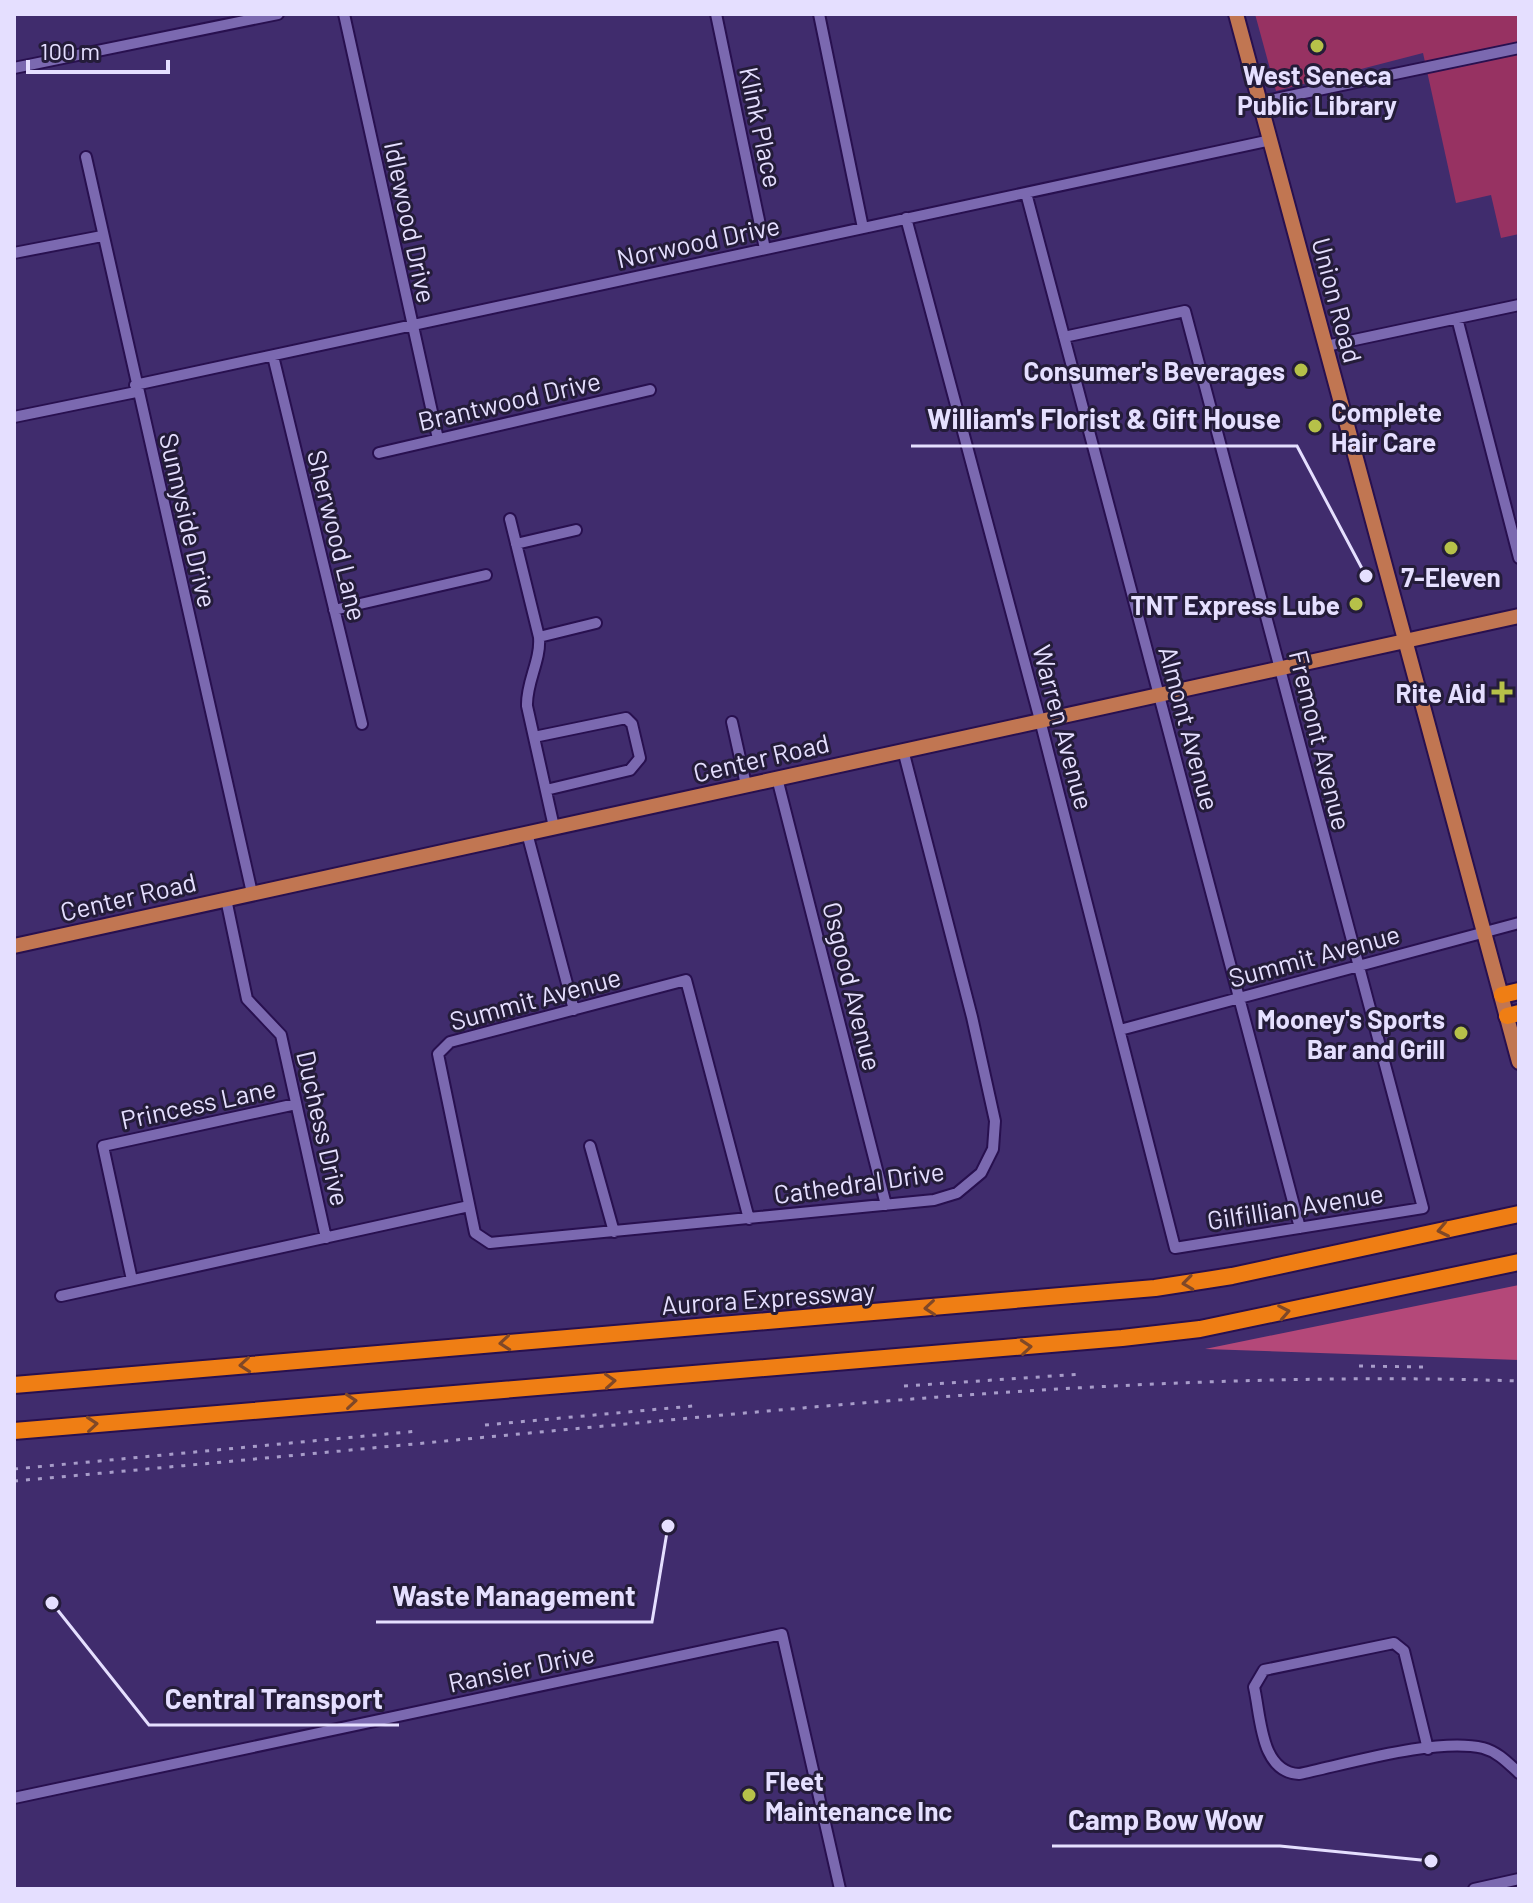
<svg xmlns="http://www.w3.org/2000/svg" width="1533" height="1903" viewBox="0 0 1533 1903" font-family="Barlow,sans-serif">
	<rect width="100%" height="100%" fill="#402c6d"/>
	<path fill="#973262" d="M 1255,14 L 1519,14 L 1519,234 L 1501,238 L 1491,195 L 1456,203 L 1423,53 L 1276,91 Z"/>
	<path fill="#b44879" d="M 1519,1285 L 1519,1360 L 1205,1349 Z"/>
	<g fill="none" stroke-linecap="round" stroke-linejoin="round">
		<g stroke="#28104f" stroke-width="14">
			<path id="minor" d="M 344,14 L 438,439
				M 716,14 L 765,249
				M 819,14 L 863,228
				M 14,68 L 278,14
				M 1261,102 L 1519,48
				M 86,157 L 252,893
				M 1026,193 L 1300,1228
				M 906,218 L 1040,720 L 1175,1248 L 1423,1208 L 1185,311 L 1064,337
				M 14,253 L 102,236
				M 1457,318 L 1519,558
				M 1326,346 L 1519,305
				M 273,356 L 362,724
				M 135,385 L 1271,140
				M 14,417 L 136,392
				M 379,453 L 650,390
				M 510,519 L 539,637 C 541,661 526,682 527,706 L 554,827
				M 516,544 L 576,530
				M 334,610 L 486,575
				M 539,637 L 596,623
				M 732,722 L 746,785
				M 534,737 L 626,718 L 632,724 L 640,758 L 630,770 L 546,790
				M 777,778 L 886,1205
				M 527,833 L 574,1010
				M 226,899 L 247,999 L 281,1035 L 326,1238
				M 1120,1030 L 1519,923
				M 590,1146 L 614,1232
				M 749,1219 L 686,980 L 450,1042 L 438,1054 L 475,1233 L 490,1243 L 934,1200 L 957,1193 L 981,1173 L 993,1149 L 995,1121 L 972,1017 L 903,750
				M 132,1280 L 103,1146 L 296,1104
				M 61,1296 L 469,1206
				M 1428,1749 L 1404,1651 L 1394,1643 L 1264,1670 L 1254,1687 C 1261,1717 1260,1772 1299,1774 C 1347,1764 1437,1737 1483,1748 C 1498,1752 1508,1763 1519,1773
				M 14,1798 L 782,1634 L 840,1889
				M 1474,1889 L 1519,1879"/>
		</g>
		<g stroke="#28104f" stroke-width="18">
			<path id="major" d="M 1236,14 L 1519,1062
				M 14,946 L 1519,616"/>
		</g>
		<g stroke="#28104f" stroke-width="20">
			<path id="highway" d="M 1502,995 L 1519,991
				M 1507,1016 L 1519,1013
				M 14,1385 L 1155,1288 L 1232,1276 L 1519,1214
				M 14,1431 L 1122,1338 L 1200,1329 L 1519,1262"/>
		</g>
		<use href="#minor" stroke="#7b69b0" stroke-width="10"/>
		<use href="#major" stroke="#c17652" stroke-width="14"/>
		<use href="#highway" stroke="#ef7e14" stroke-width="16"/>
		<path stroke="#a79cc9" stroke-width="3" stroke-dasharray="4 8" stroke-linecap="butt" d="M 1359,1366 L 1423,1367
			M 904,1386 L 1083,1374
			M 485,1425 L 693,1406
			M 14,1469 L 418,1431
			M 14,1481 C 218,1463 422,1443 626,1424 C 923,1396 1220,1371 1519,1381"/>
	</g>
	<defs><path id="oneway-chevron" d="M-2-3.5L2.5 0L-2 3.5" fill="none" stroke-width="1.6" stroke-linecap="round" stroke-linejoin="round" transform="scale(2)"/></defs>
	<g stroke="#7f4828">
		<use href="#oneway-chevron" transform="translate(1443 1230) rotate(168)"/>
		<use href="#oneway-chevron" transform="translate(1188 1283) rotate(172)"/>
		<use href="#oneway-chevron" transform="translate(930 1308) rotate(175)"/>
		<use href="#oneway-chevron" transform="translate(1284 1312) rotate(-11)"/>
		<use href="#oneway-chevron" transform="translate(505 1343) rotate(175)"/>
		<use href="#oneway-chevron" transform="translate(1026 1347) rotate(-5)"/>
		<use href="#oneway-chevron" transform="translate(245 1365) rotate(175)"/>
		<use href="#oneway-chevron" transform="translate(610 1381) rotate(-4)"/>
		<use href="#oneway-chevron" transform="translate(351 1401) rotate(-5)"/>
		<use href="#oneway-chevron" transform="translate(92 1424) rotate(-5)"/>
	</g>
	<g fill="#b6c149" stroke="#241c39" stroke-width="3">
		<circle cx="1317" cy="46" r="8"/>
		<circle cx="1301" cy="370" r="8"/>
		<circle cx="1315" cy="426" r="8"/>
		<circle cx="1451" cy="548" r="8"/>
		<circle cx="1356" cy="604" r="8"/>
		<path d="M1498 680h8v8h8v8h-8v8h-8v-8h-8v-8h8z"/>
		<circle cx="1461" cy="1033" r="8"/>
		<circle cx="749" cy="1795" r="8"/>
	</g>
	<g text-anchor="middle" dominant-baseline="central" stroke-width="6" stroke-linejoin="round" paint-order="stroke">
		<g font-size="26" font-weight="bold" fill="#e5dfff" stroke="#241c39" text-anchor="end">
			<text x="1317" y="74" text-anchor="middle">West Seneca<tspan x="1317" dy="30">Public Library</tspan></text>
			<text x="1285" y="370">Consumer's Beverages</text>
			<text x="1331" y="411" text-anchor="start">Complete<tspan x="1331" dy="30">Hair Care</tspan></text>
			<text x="1451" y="576" text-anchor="middle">7-Eleven</text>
			<text x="1340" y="604">TNT Express Lube</text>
			<text x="1486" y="692">Rite Aid</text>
			<text x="1445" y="1018">Mooney's Sports<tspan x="1445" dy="30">Bar and Grill</tspan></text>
			<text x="765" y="1780" text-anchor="start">Fleet<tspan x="765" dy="30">Maintenance Inc</tspan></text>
		</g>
		<g font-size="26" fill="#e5dfff" stroke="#241c39">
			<text transform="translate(762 127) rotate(78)">Klink Place</text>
			<text transform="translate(411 222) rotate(78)">Idlewood Drive</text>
			<text transform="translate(698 241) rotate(-12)">Norwood Drive</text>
			<text transform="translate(1338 300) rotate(75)">Union Road</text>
			<text transform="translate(509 400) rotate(-13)">Brantwood Drive</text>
			<text transform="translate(189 520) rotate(77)">Sunnyside Drive</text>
			<text transform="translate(338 535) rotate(76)">Sherwood Lane</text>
			<text transform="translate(1064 727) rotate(75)">Warren Avenue</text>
			<text transform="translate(1190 728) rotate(75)">Almont Avenue</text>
			<text transform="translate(1321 740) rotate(76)">Fremont Avenue</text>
			<text transform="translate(761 757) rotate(-13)">Center Road</text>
			<text transform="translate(128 896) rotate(-13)">Center Road</text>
			<text transform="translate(1314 955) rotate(-15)">Summit Avenue</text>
			<text transform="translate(853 986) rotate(76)">Osgood Avenue</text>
			<text transform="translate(535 998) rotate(-15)">Summit Avenue</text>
			<text transform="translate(198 1103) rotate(-12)">Princess Lane</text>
			<text transform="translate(324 1128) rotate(77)">Duchess Drive</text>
			<text transform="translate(859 1182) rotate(-8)">Cathedral Drive</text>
			<text transform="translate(1295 1206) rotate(-9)">Gilfillian Avenue</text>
			<text transform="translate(768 1297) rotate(-4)">Aurora Expressway</text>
			<text transform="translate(521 1667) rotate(-12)">Ransier Drive</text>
		</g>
	</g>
	<path fill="none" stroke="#e5dfff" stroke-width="3" d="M1366 576L1297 446H911M668 1526L652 1622H376M52 1603L149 1725H399M1431 1861L1280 1846H1052"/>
	<g fill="#e5dfff" stroke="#241c39" stroke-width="3">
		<circle cx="1366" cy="576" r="8"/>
		<circle cx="668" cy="1526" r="8"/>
		<circle cx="52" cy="1603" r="8"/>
		<circle cx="1431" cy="1861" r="8"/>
	</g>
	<g font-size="28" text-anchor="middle" font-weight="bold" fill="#e5dfff" stroke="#241c39" stroke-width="6" stroke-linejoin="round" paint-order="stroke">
		<text x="1104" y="429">William's Florist &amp; Gift House</text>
		<text x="514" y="1606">Waste Management</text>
		<text x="274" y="1709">Central Transport</text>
		<text x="1166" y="1830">Camp Bow Wow</text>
	</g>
	<rect width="1533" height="1903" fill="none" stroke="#e5dfff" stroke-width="32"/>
	<path d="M28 60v12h140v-12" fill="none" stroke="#e5dfff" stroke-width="4"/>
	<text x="40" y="60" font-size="24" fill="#e5dfff" stroke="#241c39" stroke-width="6" paint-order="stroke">100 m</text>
</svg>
